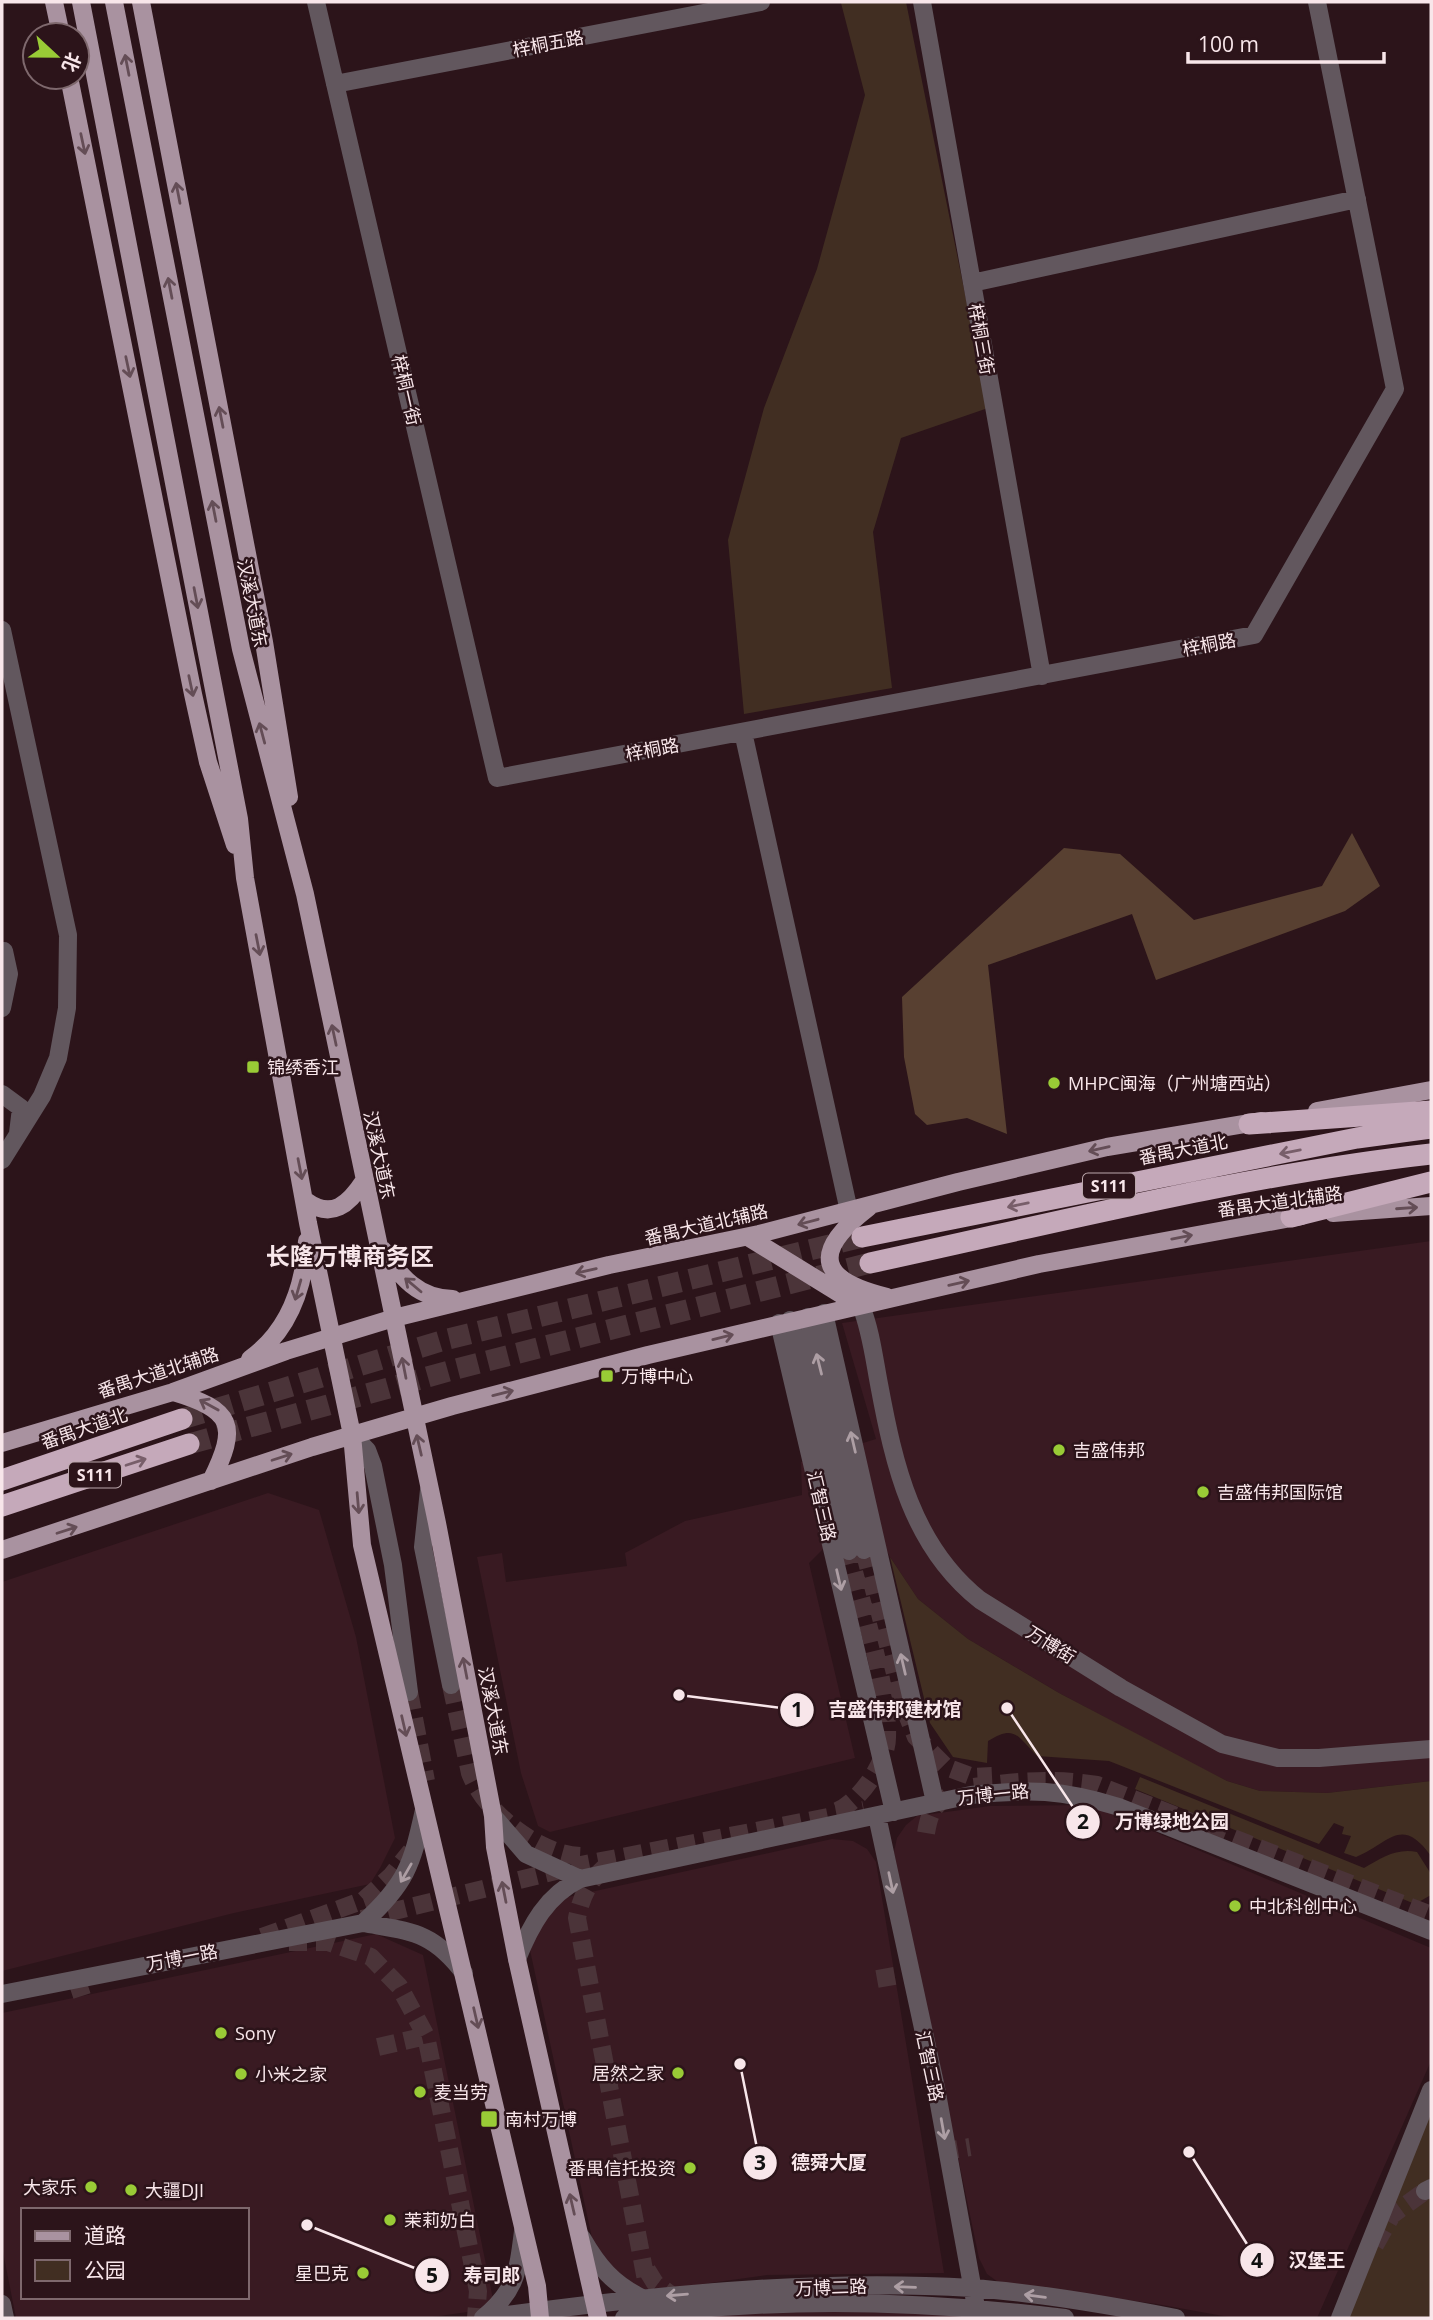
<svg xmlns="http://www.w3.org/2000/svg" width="1433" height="2320" viewBox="0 0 1433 2320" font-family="'Open Sans','Noto Sans SC',sans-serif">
	<rect width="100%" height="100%" fill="#2c141a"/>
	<path fill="#391a22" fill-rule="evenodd" d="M 1431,1241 L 1431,1781 L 1327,1793 L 1260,1791 L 1227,1781 L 1183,1759 L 1059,1693 L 968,1639 L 918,1599 L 890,1557 L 855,1491 L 832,1540 L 809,1563 L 855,1758 L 550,1832 L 538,1826 L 521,1773 L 477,1557 L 502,1553 L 506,1582 L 627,1566 L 625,1553 L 685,1521 L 802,1495 L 801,1462 L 876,1439 L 842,1323 Z
		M 268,1493 L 319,1510 L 356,1637 L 395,1838 L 380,1868 L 370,1884 L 234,1913 L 2,1971 L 2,1582 Z
		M 1091,1805 L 1431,1948 L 1431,2061 L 1317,2318 L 1234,2318 L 1157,2304 L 1013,2285 L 998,2282 L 987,2274 L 979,2258 L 894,1852 L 897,1838 L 906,1825 L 917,1816 L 990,1806 Z
		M 832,1839 L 853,1841 L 867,1849 L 876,1862 L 944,2273 L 767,2275 L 652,2291 L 638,2290 L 599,2256 L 592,2238 L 530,1950 L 541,1917 L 568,1897 Z
		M 376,1934 L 423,1955 L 493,2299 L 481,2310 L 426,2318 L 16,2318 L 2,2247 L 2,2013 ZM 23,2210 L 247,2210 L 247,2297 L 23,2297 Z
		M 829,2305 L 990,2318 L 699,2318 Z"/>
	<path fill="#412e22" d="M 906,2 L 988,408 L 901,438 L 873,532 L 892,688 L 744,714 L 728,540 L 764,408 L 817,269 L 865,95 L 841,3 Z
		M 890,1557 L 918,1599 L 968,1639 L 1059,1693 L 1227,1781 L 1260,1791 L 1327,1793 L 1431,1781 L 1431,1856 C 1401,1815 1390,1843 1356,1857 L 1344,1853 L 1351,1836 L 1342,1834 L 1344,1827 L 1334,1823 L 1319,1844 L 1109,1761 L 1037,1756 C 1017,1736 1015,1724 988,1741 L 987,1763 L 953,1757 L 930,1723 Z
		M 1140,1777 L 1364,1868 C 1382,1858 1396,1848 1417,1852 L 1431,1874 L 1431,1895 L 1415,1904 L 1135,1789 Z
		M 1431,2113 L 1431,2318 L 1343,2318 Z"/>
	<path fill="#584031" d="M 1352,833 L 1380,886 L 1345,911 L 1156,980 L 1132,914 L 988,965 L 1007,1134 L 967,1118 L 927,1125 L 915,1114 L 904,1057 L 902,997 L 1064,848 L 1120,854 L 1194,920 L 1322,886 Z"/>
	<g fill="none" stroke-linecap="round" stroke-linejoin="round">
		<path stroke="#4b3439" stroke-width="18" stroke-dasharray="18 9" stroke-linecap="butt" d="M 864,1550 L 903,1705 L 916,1737 L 946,1767 L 973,1777 L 992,1776
			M 451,1685 L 470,1773 C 486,1815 544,1859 588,1856
			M 409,1692 L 426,1781
			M 974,1787 C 1017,1781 1054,1778 1097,1785 L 1431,1915
			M 837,1811 C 859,1802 887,1762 887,1738 C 889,1685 861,1605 849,1551
			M 926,1833 C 929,1816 932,1806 947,1797
			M 604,1868 C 588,1882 581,1898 577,1918 L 646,2280
			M 362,1919 L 576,1866 L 864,1810
			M 262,1937 L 364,1900 L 391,1876 L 411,1851
			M 289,1942 L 328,1942 L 371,1957 L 399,1986 L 426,2036 L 478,2291 L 476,2318
			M 877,1979 L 905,1974
			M 78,1984 L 82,1996
			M 378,2047 L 426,2036
			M 940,2152 L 970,2147
			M 1375,2245 L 1392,2215 L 1425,2191
			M 647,2270 L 655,2283 L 675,2298 L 680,2298"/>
		<path stroke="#4b3439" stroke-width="21" stroke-dasharray="21 10" stroke-linecap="butt" d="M 182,1419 L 448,1339 L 862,1237
			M 189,1444 L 456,1369 L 870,1263"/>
		<path stroke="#62575e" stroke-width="18" d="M 316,2 L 497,778 L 1254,635 L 1395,389 L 1317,2
			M 922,2 L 1042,676
			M 335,84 L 761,2
			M 972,283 L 1357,199
			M 2,630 L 68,935 L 67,1008 L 58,1058 L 42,1096 L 2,1160
			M 743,732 L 849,1211
			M 2,1008 L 9,974 L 4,951
			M 2,1094 L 21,1108 L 18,1133
			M 861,1306 C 871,1331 874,1358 879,1384 C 894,1465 912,1546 980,1600 L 1121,1688 L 1222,1744 L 1278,1758 L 1319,1758 L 1431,1749
			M 824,1313 L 935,1802
			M 808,1317 L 864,1550
			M 790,1320 L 849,1551
			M 779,1323 L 894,1812
			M 352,1435 L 367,1450 L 373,1466 L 393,1565 L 409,1692
			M 429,1490 L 423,1547 L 451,1685
			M 493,1816 L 526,1854 L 580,1879
			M 877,1816 L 936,2088 L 978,2318
			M 363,1923 C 406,1884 412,1865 424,1810
			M 517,1959 C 531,1925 546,1896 580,1879 L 971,1795 C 1030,1789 1061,1789 1119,1807 L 1431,1931
			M 2,1994 L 363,1923 C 412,1932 432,1931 464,1973
			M 1425,2191 L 1431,2188
			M 582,2238 C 598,2266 613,2284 642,2298
			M 2,2304 L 5,2318
			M 483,2318 C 516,2291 518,2272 523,2231
			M 485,2318 C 646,2296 809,2278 972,2288 C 1040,2293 1109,2305 1176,2318
			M 624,2318 C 770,2296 919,2300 1065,2318
			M 1340,2318 L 1431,2090"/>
		<path stroke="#a992a0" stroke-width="18" d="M 54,2 L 61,35
			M 81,2 L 239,819 L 245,878 L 308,1223 L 352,1435 L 362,1545 L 537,2286 L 540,2318
			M 114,2 L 241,649 L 305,894 L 437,1523 L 493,1816 L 495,1847 L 517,1959 L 598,2318
			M 141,2 L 264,642 L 289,797
			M 69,77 L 193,694 L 208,762 L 235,845
			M 1317,1111 L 1431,1090
			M 306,1201 C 332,1220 349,1204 364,1181
			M 868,1208 C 810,1253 819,1280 887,1297
			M 1333,1213 L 1431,1206
			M 748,1237 L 852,1301
			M 383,1250 C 400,1277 419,1299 453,1299
			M 250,1359 C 289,1331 304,1287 307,1241
			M 173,1392 C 233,1410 239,1425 211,1481
			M 2,1443 L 173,1392 L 286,1351 L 394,1318 L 609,1265 L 759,1234 L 958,1182 L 1107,1147 L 1262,1121
			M 2,1550 L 312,1447 L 452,1406 L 648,1355 L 1039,1264 L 1302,1216"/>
		<path stroke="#c5a9ba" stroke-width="21" d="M 1249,1124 L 1431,1111
			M 1291,1217 L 1431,1182
			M 862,1237 L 1357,1138 L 1431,1128
			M 870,1263 C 1056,1223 1242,1175 1431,1154
			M 2,1480 L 182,1419
			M 2,1506 L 189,1444"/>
	</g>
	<defs><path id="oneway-shaft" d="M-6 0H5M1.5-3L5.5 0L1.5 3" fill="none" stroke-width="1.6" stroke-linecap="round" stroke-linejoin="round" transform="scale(1.75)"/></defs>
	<g stroke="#644d56">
		<use href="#oneway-shaft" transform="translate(127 65) rotate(-101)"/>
		<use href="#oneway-shaft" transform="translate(83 144) rotate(78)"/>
		<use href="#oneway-shaft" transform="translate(178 193) rotate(-101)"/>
		<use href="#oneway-shaft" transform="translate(170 288) rotate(-101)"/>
		<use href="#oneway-shaft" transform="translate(128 367) rotate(78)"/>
		<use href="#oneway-shaft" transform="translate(221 417) rotate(-101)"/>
		<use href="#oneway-shaft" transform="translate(214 511) rotate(-101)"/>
		<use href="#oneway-shaft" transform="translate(196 598) rotate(79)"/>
		<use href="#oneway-shaft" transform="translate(191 686) rotate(78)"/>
		<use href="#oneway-shaft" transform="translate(262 733) rotate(-105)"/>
		<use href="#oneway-shaft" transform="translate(258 945) rotate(79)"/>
		<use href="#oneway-shaft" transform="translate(334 1035) rotate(-102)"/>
		<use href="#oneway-shaft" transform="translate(1099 1149) rotate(167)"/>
		<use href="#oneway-shaft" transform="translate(300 1169) rotate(79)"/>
		<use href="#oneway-shaft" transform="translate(1407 1208) rotate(-4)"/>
		<use href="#oneway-shaft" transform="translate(808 1222) rotate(165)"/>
		<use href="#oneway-shaft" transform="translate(1182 1237) rotate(-11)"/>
		<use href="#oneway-shaft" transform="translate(586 1271) rotate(167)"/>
		<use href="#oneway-shaft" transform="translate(959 1283) rotate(-13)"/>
		<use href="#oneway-shaft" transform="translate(413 1285) rotate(-140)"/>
		<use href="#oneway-shaft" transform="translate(298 1290) rotate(106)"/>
		<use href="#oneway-shaft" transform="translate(723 1337) rotate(-14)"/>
		<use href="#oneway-shaft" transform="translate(404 1368) rotate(-101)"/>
		<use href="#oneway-shaft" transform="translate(503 1393) rotate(-14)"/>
		<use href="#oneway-shaft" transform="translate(209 1405) rotate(-151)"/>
		<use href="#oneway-shaft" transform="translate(419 1445) rotate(-103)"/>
		<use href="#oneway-shaft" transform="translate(282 1457) rotate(-18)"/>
		<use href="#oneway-shaft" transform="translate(358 1503) rotate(85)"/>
		<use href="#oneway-shaft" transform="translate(67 1530) rotate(-18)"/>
		<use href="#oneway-shaft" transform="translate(465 1668) rotate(-101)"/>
		<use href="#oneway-shaft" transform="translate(404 1726) rotate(77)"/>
		<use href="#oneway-shaft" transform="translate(504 1892) rotate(-101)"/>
		<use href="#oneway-shaft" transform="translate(476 2018) rotate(77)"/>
		<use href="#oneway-shaft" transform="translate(572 2204) rotate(-103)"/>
	</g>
	<g stroke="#785e6a">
		<use href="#oneway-shaft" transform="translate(1290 1152) rotate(169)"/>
		<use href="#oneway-shaft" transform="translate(1018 1205) rotate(168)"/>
		<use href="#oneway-shaft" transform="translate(136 1462) rotate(-18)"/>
	</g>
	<g stroke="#ad9ea4">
		<use href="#oneway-shaft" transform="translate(819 1364) rotate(-104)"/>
		<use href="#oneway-shaft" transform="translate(853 1442) rotate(-103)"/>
		<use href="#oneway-shaft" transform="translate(839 1580) rotate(77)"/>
		<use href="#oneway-shaft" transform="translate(903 1664) rotate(-103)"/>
		<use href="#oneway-shaft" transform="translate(406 1873) rotate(120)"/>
		<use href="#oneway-shaft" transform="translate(891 1883) rotate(78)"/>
		<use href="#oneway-shaft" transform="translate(943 2129) rotate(80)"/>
		<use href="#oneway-shaft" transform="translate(905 2287) rotate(-178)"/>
		<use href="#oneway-shaft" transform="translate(677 2295) rotate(175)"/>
		<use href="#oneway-shaft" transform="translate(1035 2296) rotate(-173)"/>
	</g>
	<g fill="#99cb36" stroke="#2c141a" stroke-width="2.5">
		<rect x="246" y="1060" width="14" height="14" rx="3.5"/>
		<circle cx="1054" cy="1083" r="7"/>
		<rect x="600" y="1369" width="14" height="14" rx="3.5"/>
		<circle cx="1059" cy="1450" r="7"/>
		<circle cx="1203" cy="1492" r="7"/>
		<circle cx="1235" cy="1906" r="7"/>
		<circle cx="221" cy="2033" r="7"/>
		<circle cx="678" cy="2073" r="7"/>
		<circle cx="241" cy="2074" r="7"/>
		<circle cx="420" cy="2092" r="7"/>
		<rect x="480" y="2110" width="18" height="18" rx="3.5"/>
		<circle cx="690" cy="2168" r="7"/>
		<circle cx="91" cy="2187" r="7"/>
		<circle cx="131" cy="2190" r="7"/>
		<circle cx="390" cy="2220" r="7"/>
		<circle cx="363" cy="2273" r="7"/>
	</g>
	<g text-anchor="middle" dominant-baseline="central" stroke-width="5" stroke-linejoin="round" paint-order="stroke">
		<g fill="#2c141a" stroke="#bba7ac" stroke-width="2">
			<rect x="1083" y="1173.5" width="52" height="25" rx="5"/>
			<rect x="69" y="1462.5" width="52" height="25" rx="5"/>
		</g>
		<g font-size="16" font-weight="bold" fill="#f8e6ea">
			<text x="1109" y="1186">S111</text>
			<text x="95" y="1475">S111</text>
		</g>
		<g font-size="18" fill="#f8e6ea" stroke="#2c141a">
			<text transform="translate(548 43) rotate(-11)">梓桐五路</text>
			<text transform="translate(982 339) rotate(80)">梓桐三街</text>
			<text transform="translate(407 390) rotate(77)">梓桐一街</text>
			<text transform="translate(253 603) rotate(79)">汉溪大道东</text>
			<text transform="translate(1209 644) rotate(-11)">梓桐路</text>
			<text transform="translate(652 749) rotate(-11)">梓桐路</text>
			<text transform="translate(1183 1149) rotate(-11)">番禺大道北</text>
			<text transform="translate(380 1155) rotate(78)">汉溪大道东</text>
			<text transform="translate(1280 1201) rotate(-8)">番禺大道北辅路</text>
			<text transform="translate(706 1224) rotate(-13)">番禺大道北辅路</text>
			<text transform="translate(158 1372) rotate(-18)">番禺大道北辅路</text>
			<text transform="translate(84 1428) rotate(-19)">番禺大道北</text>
			<text transform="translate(822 1506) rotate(77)">汇智三路</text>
			<text transform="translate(1051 1644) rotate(32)">万博街</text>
			<text transform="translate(494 1711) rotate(79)">汉溪大道东</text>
			<text transform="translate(993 1794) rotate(-6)">万博一路</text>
			<text transform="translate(182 1957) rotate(-11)">万博一路</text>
			<text transform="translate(930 2066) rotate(78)">汇智三路</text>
			<text transform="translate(831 2287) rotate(-2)">万博二路</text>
		</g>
		<g font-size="18" fill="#f8e6ea" stroke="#2c141a" text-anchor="start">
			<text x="267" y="1067">锦绣香江</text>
			<text x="1068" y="1083">MHPC闽海（广州塘西站）</text>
			<text x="621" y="1376">万博中心</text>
			<text x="1073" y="1450">吉盛伟邦</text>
			<text x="1217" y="1492">吉盛伟邦国际馆</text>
			<text x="1249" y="1906">中北科创中心</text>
			<text x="235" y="2033">Sony</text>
			<text x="664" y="2073" text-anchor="end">居然之家</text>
			<text x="255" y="2074">小米之家</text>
			<text x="434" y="2092">麦当劳</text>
			<text x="505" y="2119">南村万博</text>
			<text x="676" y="2168" text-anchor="end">番禺信托投资</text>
			<text x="77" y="2187" text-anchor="end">大家乐</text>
			<text x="145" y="2190">大疆DJI</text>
			<text x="404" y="2220">茉莉奶白</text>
			<text x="349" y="2273" text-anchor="end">星巴克</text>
		</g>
		<g font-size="24" font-weight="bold" fill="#f8e6ea" stroke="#2c141a">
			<text x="350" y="1255">长隆万博商务区</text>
		</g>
	</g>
	<path fill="none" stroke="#f8e6ea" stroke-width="2.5" d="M679 1695L797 1710M1007 1708L1083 1822M740 2064L760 2163M1189 2152L1257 2260M307 2225L432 2275"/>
	<g fill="#f8e6ea" stroke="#2c141a" stroke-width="2.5">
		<circle cx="679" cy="1695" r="7"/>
		<circle cx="1007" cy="1708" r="7"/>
		<circle cx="740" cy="2064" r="7"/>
		<circle cx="1189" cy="2152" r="7"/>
		<circle cx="307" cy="2225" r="7"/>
		<circle cx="797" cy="1710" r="18"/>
		<circle cx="1083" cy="1822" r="18"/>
		<circle cx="760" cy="2163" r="18"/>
		<circle cx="1257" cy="2260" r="18"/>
		<circle cx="432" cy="2275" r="18"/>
	</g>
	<g font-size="21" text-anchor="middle" font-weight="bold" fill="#111">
		<text x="797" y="1717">1</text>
		<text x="1083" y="1829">2</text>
		<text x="760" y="2170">3</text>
		<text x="1257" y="2268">4</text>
		<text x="432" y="2283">5</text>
	</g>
	<g font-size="19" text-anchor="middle" font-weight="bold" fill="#f8e6ea" stroke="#2c141a" stroke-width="5" stroke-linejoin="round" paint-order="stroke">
		<text x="895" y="1716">吉盛伟邦建材馆</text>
		<text x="1172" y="1828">万博绿地公园</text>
		<text x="829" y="2169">德舜大厦</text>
		<text x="1317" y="2267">汉堡王</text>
		<text x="492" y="2282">寿司郎</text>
	</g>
	<rect width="1433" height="2320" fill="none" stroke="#f8e6ea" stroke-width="7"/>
	<rect x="21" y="2208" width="228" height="91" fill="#2c141a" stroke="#7e686d" stroke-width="2"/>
	<rect x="35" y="2231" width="35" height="10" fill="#a992a0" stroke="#7e686d" stroke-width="2"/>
	<text x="84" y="2243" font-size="21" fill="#f8e6ea">道路</text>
	<rect x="35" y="2260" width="35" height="21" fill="#412e22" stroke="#7e686d" stroke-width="2"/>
	<text x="84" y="2278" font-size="21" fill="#f8e6ea">公园</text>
	<g transform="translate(56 56) rotate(112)"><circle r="33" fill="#2c141a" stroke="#7e686d" stroke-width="2"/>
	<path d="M0-5L12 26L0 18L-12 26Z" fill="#99cb36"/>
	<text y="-10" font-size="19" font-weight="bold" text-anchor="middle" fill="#f8e6ea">北</text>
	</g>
	<path d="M1188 52v10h196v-10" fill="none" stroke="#f8e6ea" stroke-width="3.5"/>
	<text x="1198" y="52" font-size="21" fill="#f8e6ea" stroke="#2c141a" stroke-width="5" paint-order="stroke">100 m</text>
</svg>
